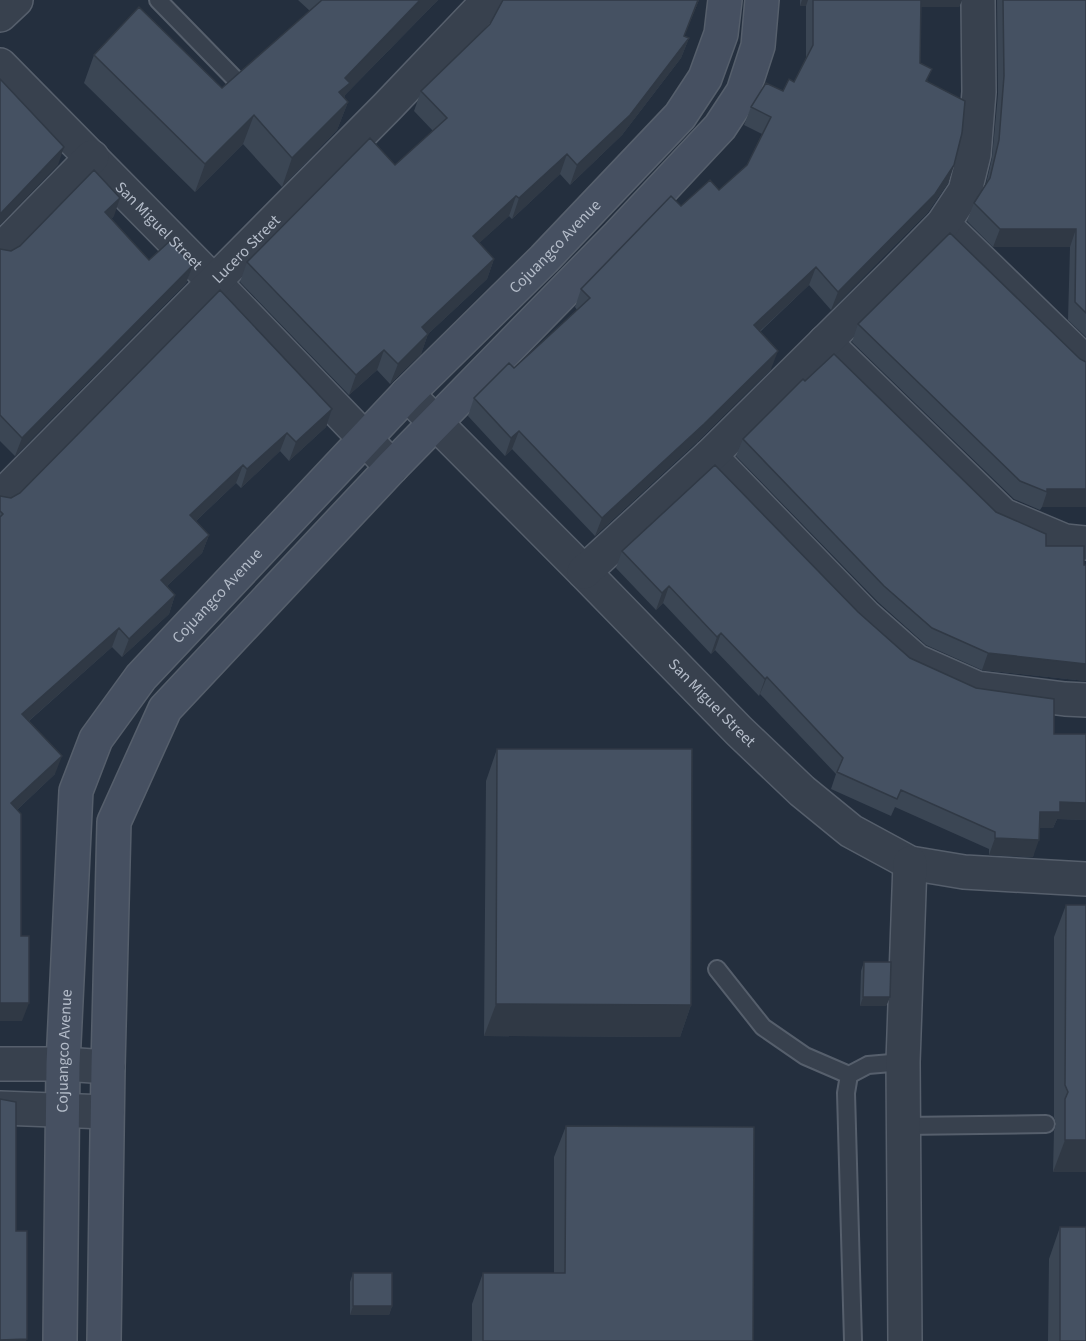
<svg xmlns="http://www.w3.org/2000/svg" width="1086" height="1341" viewBox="0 0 1086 1341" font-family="'Source Sans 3',sans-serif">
	<rect width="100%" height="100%" fill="#242f3e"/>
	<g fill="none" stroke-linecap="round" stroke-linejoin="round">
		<g stroke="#565f6c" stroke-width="20">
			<path id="service" d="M 158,0 L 237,81
				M 717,969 L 763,1027 L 805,1056 L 849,1075
				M 904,1126 L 1046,1124
				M 853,1341 L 846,1093 L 849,1075 L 868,1065 L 903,1062"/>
		</g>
		<g stroke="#565f6c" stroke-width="36">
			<g id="minor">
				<path d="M 0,15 L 16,0"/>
				<path id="s1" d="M 0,65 L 215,283 L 392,467"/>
				<path d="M 943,224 L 1086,363"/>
				<path d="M 0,251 L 92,157"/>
				<path d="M 825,342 L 1003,515 L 1065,541 L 1086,543"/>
				<path id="s2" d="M 407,394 L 584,572 L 739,731 L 802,791 L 851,831 L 910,863 L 964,872 L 1086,879"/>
				<path d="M 710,456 L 865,616 L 916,661 L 977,688 L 1065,699 L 1086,700"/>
				<path id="s3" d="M 0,498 L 387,107 L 489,0"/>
				<path d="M 584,572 L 710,456 L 896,272 L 943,224 L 965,191 L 974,154 L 979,92 L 978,0"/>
				<path d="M 0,1064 L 63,1064 L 108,1067"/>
				<path d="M 0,1108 L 107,1112"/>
				<path d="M 905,1341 L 903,1062 L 910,863"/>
			</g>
		</g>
		<g stroke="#565f6c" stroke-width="36">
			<g id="secondary">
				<path id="s4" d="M 60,1341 L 63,1064 L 76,791 L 96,739 L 141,677 L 407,394 L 544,259 L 680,116 L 705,78 L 721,34 L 725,0"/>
				<path d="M 104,1341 L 108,1067 L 114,822 L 165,709 L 392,467 L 618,236 L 720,127 L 743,92 L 758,46 L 762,0"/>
			</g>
		</g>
		<use href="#service" stroke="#38414e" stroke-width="16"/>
		<use href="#minor" stroke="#38414e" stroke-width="33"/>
		<use href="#secondary" stroke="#465061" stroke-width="33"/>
	</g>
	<path fill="#3b4654" d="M 298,0 L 438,0 L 345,95 L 344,98 L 348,102 L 337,130 L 282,187 L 243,144 L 195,192 L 84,83 L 94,55 L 222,88 L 310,11 Z
		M 503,0 L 699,0 L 684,36 L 689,38 L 681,58 L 622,135 L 570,185 L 560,174 L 512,219 L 509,216 L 479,243 L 494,259 L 487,279 L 428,334 L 421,354 L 390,384 L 377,370 L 349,395 L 240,282 L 247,262 L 395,165 L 433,131 L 414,111 L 421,91 L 490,24 Z
		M 800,0 L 962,0 L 959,7 L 920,7 L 920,63 L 928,82 L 954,165 L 948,183 L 928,212 L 831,310 L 809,285 L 760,332 L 771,369 L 697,442 L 595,536 L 512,449 L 505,456 L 468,416 L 474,398 L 514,368 L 577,310 L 575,307 L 581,289 L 681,206 L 719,190 L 747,165 L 762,134 L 744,125 L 751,107 L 783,91 L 794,82 L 806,58 L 806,6 L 800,6 Z
		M 997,0 L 1086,0 L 1086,337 L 1068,320 L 1070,247 L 993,247 L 967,221 L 974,203 L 986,184 L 992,158 L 998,94 Z
		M 114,216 L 111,219 L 149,260 L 193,265 L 186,283 L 15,456 L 0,441 L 0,249 L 11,251 Z
		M 858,324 L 1080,359 L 1086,507 L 1042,507 L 1040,510 L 1014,499 L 852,342 Z
		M 332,409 L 326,427 L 289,461 L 280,451 L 241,488 L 236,483 L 196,521 L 209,535 L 202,553 L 167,586 L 175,595 L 169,614 L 122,657 L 112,647 L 29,721 L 55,774 L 17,810 L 21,936 L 22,1021 L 0,1021 L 0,496 L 11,498 Z
		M 743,439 L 996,512 L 1046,546 L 1084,565 L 1086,565 L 1086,681 L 982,670 L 926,645 L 878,602 L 736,456 Z
		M 622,551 L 858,612 L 910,658 L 1054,734 L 1086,734 L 1086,820 L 1057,819 L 1053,828 L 1039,828 L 1033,857 L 989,855 L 989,849 L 895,807 L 891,816 L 831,789 L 836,774 L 760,694 L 759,696 L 715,650 L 711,654 L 663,603 L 656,610 L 616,568 Z
		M 497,749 L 691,1005 L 680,1037 L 484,1036 L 486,781 Z
		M 1066,905 L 1086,1172 L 1053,1172 L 1054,1131 L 1056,1124 L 1054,1117 L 1054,937 Z
		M 864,962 L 890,997 L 886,1006 L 860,1006 L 861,971 Z
		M 566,1126 L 753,1341 L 472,1341 L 472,1304 L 483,1273 L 554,1273 L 554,1157 Z
		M 1060,1227 L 1086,1341 L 1048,1341 L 1049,1259 Z
		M 353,1273 L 392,1306 L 389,1315 L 350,1315 L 350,1282 Z"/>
	<path fill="#303945" d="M 420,0 L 438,0 L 345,95 L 340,110 L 348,102 L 337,130 L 282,187 L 292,158 L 339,92 L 345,78 Z
		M 698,0 L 699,0 L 677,53 L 689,38 L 681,58 L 622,135 L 570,185 L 577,165 L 684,36 Z
		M 802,0 L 808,0 L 806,6 L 800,6 Z
		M 917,0 L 962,0 L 959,7 L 914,7 Z
		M 254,115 L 243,144 L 195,192 L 205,164 Z
		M 64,147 L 58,165 L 0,225 L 0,214 Z
		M 567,154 L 560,174 L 512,219 L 519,198 Z
		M 954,165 L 948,183 L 928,212 L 831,310 L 838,292 Z
		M 516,196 L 509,216 L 465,256 L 473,236 Z
		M 120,198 L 114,216 L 98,231 L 105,212 Z
		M 1000,229 L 1076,229 L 1070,247 L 993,247 Z
		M 494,259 L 487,279 L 428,334 L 421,354 L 390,384 L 398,364 L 422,327 Z
		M 193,265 L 186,283 L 15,456 L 22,438 Z
		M 816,267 L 809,285 L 747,343 L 754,325 Z
		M 384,350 L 377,370 L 349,395 L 356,375 Z
		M 778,351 L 771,369 L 697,442 L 595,536 L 602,518 Z
		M 332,409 L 326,427 L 289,461 L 296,442 Z
		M 519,431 L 512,449 L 505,456 L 511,438 Z
		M 287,433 L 280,451 L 241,488 L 247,469 Z
		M 243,465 L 236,483 L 183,533 L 190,515 Z
		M 1047,489 L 1086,489 L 1086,507 L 1042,507 L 1047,492 Z
		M 209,535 L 202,553 L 154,598 L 161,580 Z
		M 669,586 L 663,603 L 656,610 L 662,593 Z
		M 175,595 L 169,614 L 122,657 L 129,639 Z
		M 119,628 L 112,647 L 16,732 L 22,714 Z
		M 721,633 L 715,650 L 711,654 L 717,637 Z
		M 988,653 L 1086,664 L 1086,681 L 982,670 Z
		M 767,677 L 760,694 L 759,696 L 765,679 Z
		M 62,756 L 55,774 L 4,822 L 11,803 Z
		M 1060,802 L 1086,803 L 1086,820 L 1057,819 L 1053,828 L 1033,828 L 1040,812 Z
		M 995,838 L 1039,840 L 1033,857 L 989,855 Z
		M 863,997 L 890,997 L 886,1006 L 860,1006 Z
		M 0,1003 L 29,1003 L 22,1021 L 0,1021 Z
		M 496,1004 L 691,1005 L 680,1037 L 484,1036 Z
		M 1065,1140 L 1086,1140 L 1086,1172 L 1053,1172 Z
		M 353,1306 L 392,1306 L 389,1315 L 350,1315 Z
		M 27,1339 L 26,1341 L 0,1341 L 0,1340 Z"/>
	<path fill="#455162" stroke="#303945" stroke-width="1.5" d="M 322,0 L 420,0 L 345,78 L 350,83 L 339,92 L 348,102 L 292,158 L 254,115 L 205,164 L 94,55 L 139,7 L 222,88 Z
		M 503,0 L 698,0 L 684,36 L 689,38 L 630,115 L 577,165 L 567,154 L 519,198 L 516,196 L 473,236 L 494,259 L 422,327 L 428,334 L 398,364 L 384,350 L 356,375 L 247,262 L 370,138 L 395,165 L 447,118 L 421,91 L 490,24 Z
		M 813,0 L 921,0 L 920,63 L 932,69 L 926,81 L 965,101 L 962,133 L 954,165 L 935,194 L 838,292 L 816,267 L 754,325 L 778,351 L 704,424 L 602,518 L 519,431 L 511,438 L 474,398 L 509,363 L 514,368 L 590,298 L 581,289 L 671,196 L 681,206 L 710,180 L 719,190 L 747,165 L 771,117 L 751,107 L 766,83 L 783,91 L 789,79 L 794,82 L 813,45 Z
		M 1003,0 L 1086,0 L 1086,313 L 1075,302 L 1076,229 L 1000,229 L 974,203 L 990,178 L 999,140 L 1004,76 Z
		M 0,79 L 64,147 L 0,214 Z
		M 94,170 L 120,198 L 105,212 L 149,260 L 170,241 L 193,265 L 22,438 L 0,415 L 0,249 L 11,251 L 20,246 Z
		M 950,233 L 1080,359 L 1086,362 L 1086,489 L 1047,489 L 1047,492 L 1020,481 L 858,324 Z
		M 220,290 L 332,409 L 296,442 L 287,433 L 247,469 L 243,465 L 190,515 L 209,535 L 161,580 L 175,595 L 129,639 L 119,628 L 22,714 L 62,756 L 11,803 L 21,814 L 21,936 L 29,936 L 29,1003 L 0,1003 L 0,517 L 3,514 L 0,511 L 0,496 L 11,498 L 20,493 Z
		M 834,354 L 996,512 L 1046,534 L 1046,546 L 1084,546 L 1084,565 L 1086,565 L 1086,664 L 988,653 L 932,628 L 884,586 L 743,439 L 803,379 L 805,381 Z
		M 715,465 L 858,612 L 910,658 L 976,688 L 1054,699 L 1054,734 L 1086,734 L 1086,803 L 1060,802 L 1060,812 L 1040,812 L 1039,840 L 995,838 L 995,832 L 901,790 L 897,799 L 837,772 L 843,758 L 767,677 L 765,679 L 721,633 L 717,637 L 669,586 L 662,593 L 622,551 Z
		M 497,749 L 692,749 L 691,1005 L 496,1004 Z
		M 1066,905 L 1086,905 L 1086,1140 L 1065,1140 L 1065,1099 L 1068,1092 L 1065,1085 Z
		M 864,962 L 891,962 L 890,997 L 863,997 Z
		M 0,1099 L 16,1102 L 16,1231 L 27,1231 L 27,1339 L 0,1340 Z
		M 566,1126 L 754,1127 L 753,1341 L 483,1341 L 483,1273 L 565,1273 Z
		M 1060,1227 L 1086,1227 L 1086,1341 L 1060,1341 Z
		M 353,1273 L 392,1273 L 392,1306 L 353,1306 Z"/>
	<g text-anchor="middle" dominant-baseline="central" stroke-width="4.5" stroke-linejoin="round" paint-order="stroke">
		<g font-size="16" fill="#b4bcc9" stroke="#1d2633">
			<text stroke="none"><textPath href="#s1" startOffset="226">San Miguel Street</textPath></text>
			<text stroke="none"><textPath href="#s4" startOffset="1280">Cojuangco Avenue</textPath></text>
			<text stroke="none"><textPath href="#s3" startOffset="350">Lucero Street</textPath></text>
			<text stroke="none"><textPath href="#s4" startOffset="794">Cojuangco Avenue</textPath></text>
			<text stroke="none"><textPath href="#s2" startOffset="434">San Miguel Street</textPath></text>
			<text stroke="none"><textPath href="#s4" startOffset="290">Cojuangco Avenue</textPath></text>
		</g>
	</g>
</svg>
